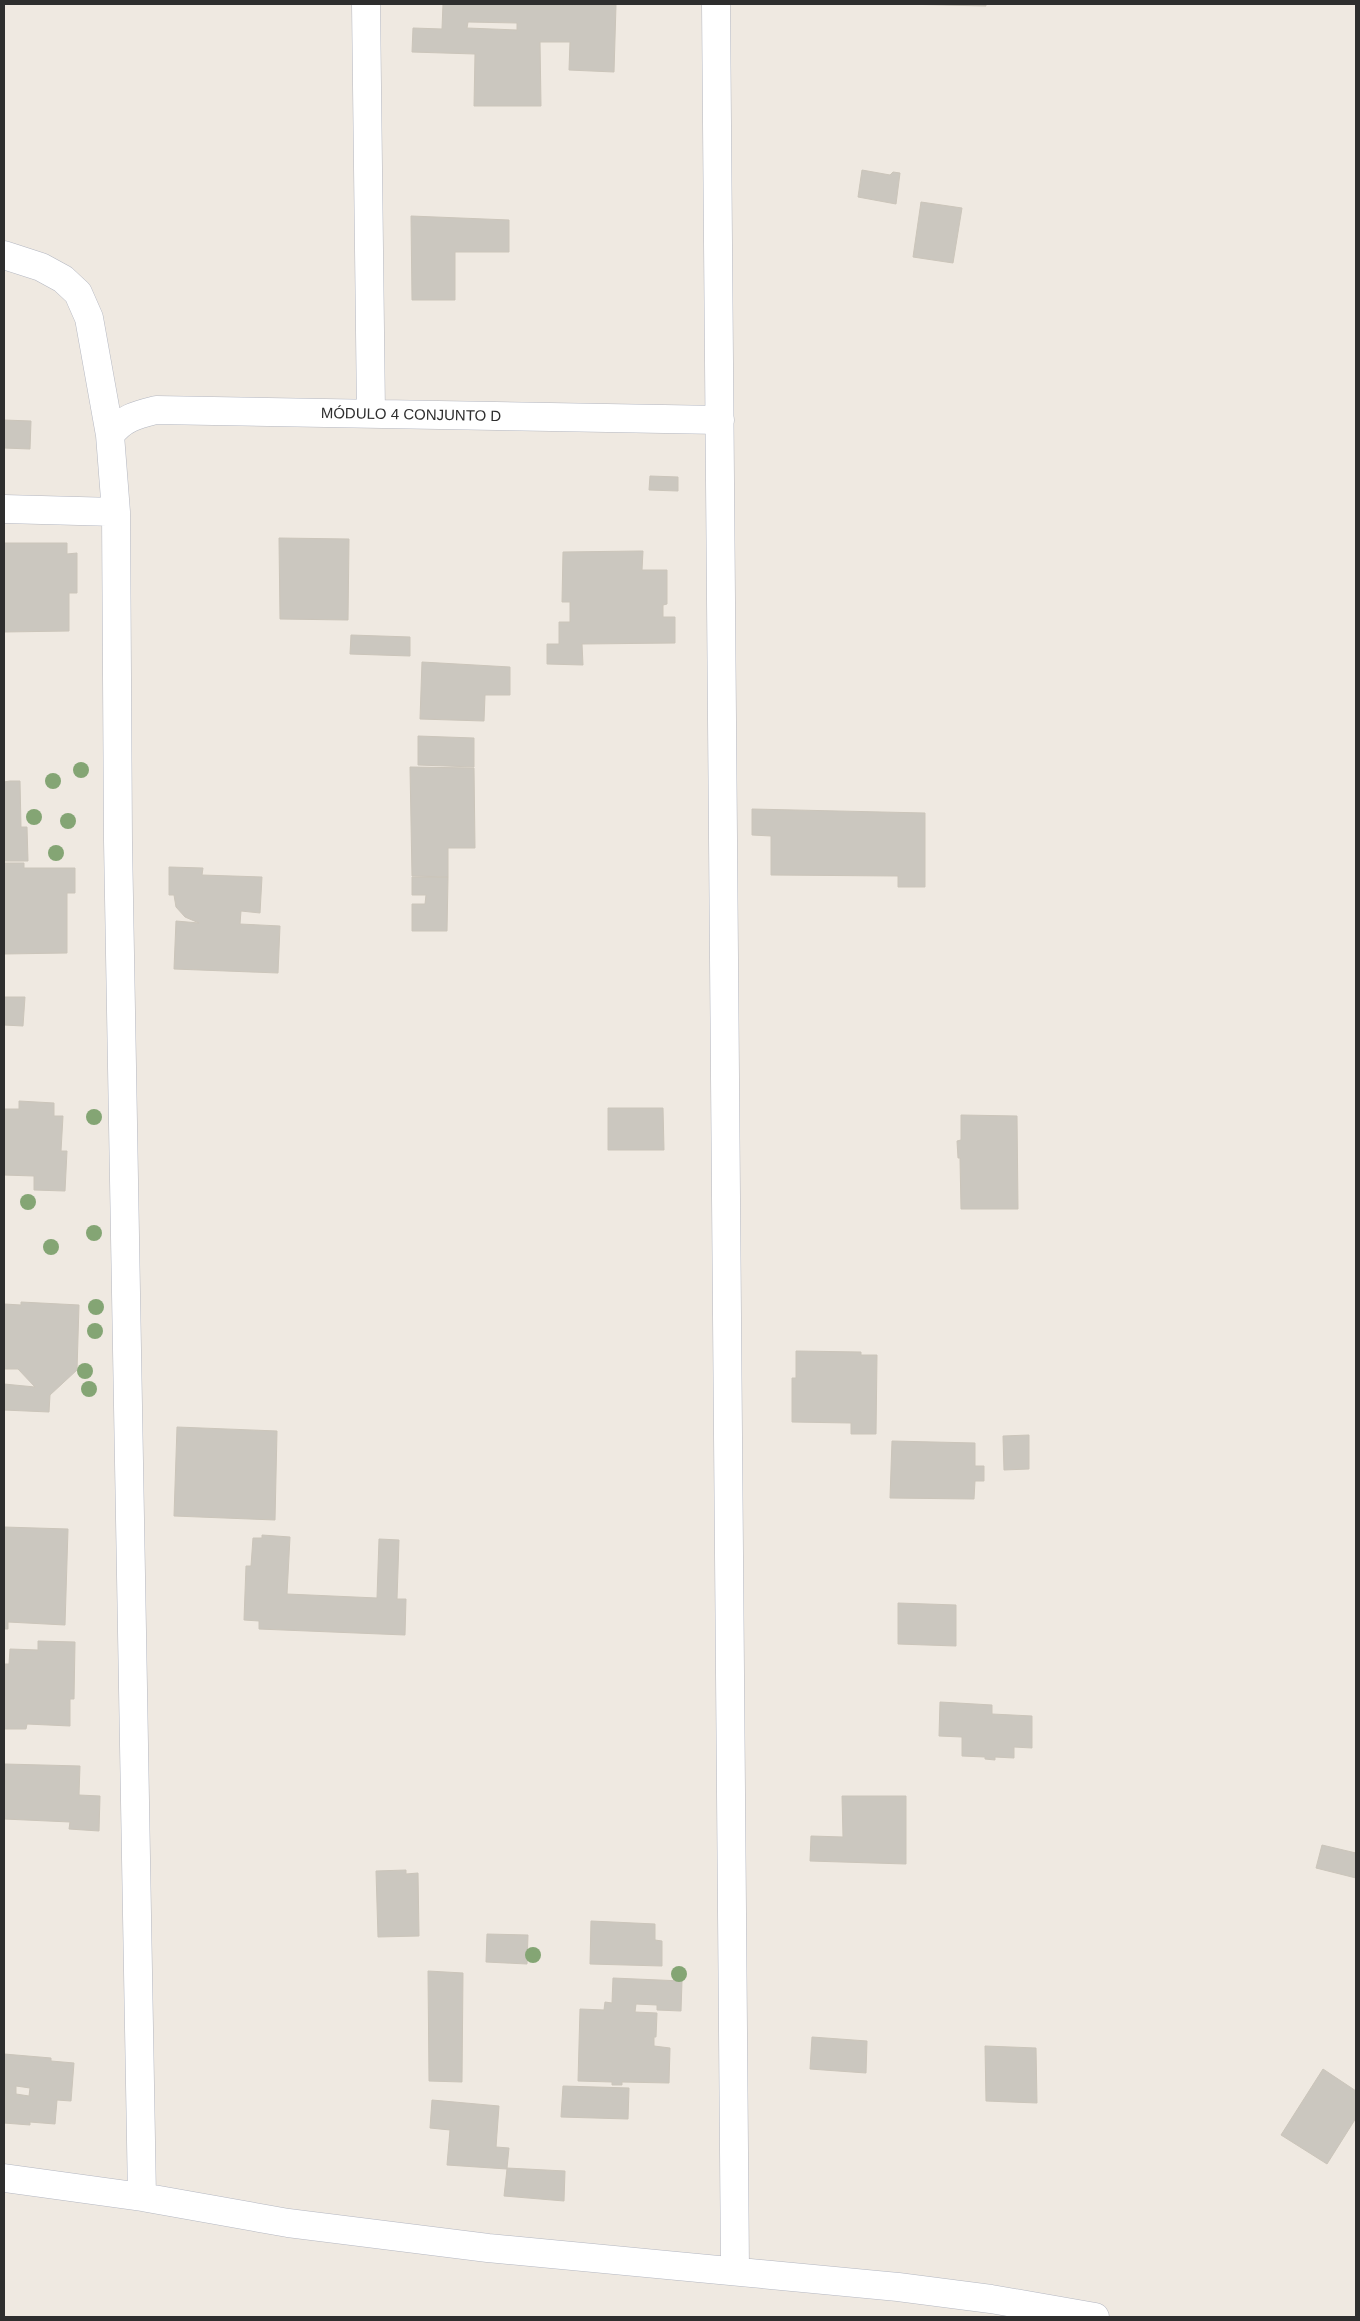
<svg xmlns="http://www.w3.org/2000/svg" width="1360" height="2321" viewBox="0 0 1360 2321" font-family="Helvetica,sans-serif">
	<rect width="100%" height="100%" fill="#efe9e1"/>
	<path fill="#cbc7bf" stroke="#cbc5ba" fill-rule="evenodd" d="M 443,4 L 616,5 L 614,72 L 569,70 L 570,42 L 540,42 L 541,106 L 474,106 L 475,54 L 412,52 L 413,28 L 442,29 ZM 468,22 L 517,23 L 517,30 L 467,28 Z
		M 902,4 L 986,4 L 986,6 Z
		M 862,170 L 890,175 L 893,172 L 900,173 L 896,204 L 858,197 Z
		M 921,202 L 962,208 L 953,263 L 913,257 Z
		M 411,216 L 509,220 L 509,252 L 455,252 L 455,300 L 412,300 Z
		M 4,420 L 31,421 L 30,449 L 4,448 Z
		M 650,476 L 678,477 L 678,491 L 649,490 Z
		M 279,538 L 349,539 L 348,620 L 280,619 Z
		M 4,543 L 67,543 L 67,554 L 77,553 L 77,593 L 69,593 L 69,631 L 4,632 Z
		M 640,551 L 643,551 L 642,570 L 667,570 L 667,604 L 663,605 L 663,617 L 675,617 L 675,643 L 582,644 L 583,665 L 547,664 L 547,644 L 559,644 L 559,622 L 570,622 L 570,602 L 562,602 L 563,552 Z
		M 351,635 L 410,637 L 410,656 L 350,654 Z
		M 422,662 L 510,667 L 510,695 L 485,695 L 484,721 L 420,719 Z
		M 418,736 L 474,738 L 474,767 L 418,765 Z
		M 410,767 L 474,768 L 475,848 L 448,848 L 448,877 L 412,876 Z
		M 10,781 L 20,781 L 21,827 L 27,827 L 28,861 L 4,861 L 4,782 Z
		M 752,809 L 925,813 L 925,887 L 898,887 L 898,876 L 771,875 L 771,836 L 752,835 Z
		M 4,863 L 24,863 L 24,868 L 75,868 L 75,893 L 67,893 L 67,953 L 4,954 Z
		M 169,867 L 203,868 L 202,875 L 262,877 L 260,913 L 241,911 L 240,924 L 280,926 L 278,973 L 174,969 L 176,921 L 199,923 L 185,917 L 176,907 L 174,895 L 169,895 Z
		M 412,877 L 448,877 L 447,931 L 412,931 L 412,904 L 425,904 L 426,895 L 412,895 Z
		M 4,997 L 25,997 L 23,1026 L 4,1025 Z
		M 19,1101 L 54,1103 L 54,1116 L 63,1116 L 61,1151 L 67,1151 L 65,1191 L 34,1190 L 34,1176 L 4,1175 L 4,1109 L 19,1109 Z
		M 608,1108 L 663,1108 L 664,1150 L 608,1150 Z
		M 961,1115 L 1017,1116 L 1018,1209 L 961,1209 L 960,1158 L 958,1158 L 957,1141 L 961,1140 Z
		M 21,1302 L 79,1305 L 77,1370 L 50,1395 L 49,1412 L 4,1410 L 4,1384 L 35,1387 L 18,1369 L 4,1369 L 4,1304 L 21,1305 Z
		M 796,1351 L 861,1352 L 861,1355 L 877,1355 L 876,1434 L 851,1434 L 851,1423 L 792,1422 L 792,1378 L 796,1378 Z
		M 177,1427 L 277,1431 L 275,1520 L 174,1516 Z
		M 1029,1435 L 1029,1469 L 1004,1470 L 1003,1436 Z
		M 892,1441 L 975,1443 L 975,1466 L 984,1466 L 984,1481 L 975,1481 L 974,1499 L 890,1498 Z
		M 4,1527 L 68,1529 L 65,1625 L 8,1622 L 8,1629 L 4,1629 Z
		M 262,1535 L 290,1537 L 287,1594 L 377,1598 L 379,1539 L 399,1540 L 397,1599 L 406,1599 L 405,1635 L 259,1629 L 259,1621 L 244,1620 L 246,1566 L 251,1566 L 253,1538 L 262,1538 Z
		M 898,1603 L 956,1605 L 956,1646 L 898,1644 Z
		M 38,1641 L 75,1642 L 74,1699 L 70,1699 L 70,1726 L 27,1724 L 26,1729 L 4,1729 L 5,1664 L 9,1664 L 10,1649 L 38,1650 Z
		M 940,1702 L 992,1705 L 992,1714 L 1032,1716 L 1032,1748 L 1014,1747 L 1014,1758 L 995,1757 L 995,1760 L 985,1759 L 985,1757 L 962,1756 L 962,1737 L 939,1736 Z
		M 5,1764 L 80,1766 L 79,1795 L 100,1796 L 99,1831 L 69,1829 L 70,1822 L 4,1819 Z
		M 842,1796 L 906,1796 L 906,1864 L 810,1861 L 811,1836 L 843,1837 Z
		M 1322,1845 L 1356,1853 L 1356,1878 L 1316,1868 Z
		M 406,1870 L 406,1874 L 418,1873 L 419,1936 L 378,1937 L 376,1871 Z
		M 591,1921 L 655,1924 L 655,1940 L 662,1941 L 662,1966 L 590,1964 Z
		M 487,1934 L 528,1935 L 527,1964 L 486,1962 Z
		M 428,1971 L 463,1973 L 462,2082 L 429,2081 Z
		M 613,1978 L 682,1981 L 681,2011 L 657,2010 L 657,2005 L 636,2004 L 635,2012 L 657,2013 L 656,2037 L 654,2037 L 654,2046 L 670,2048 L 669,2083 L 622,2082 L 622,2085 L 612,2085 L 612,2082 L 578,2081 L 580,2009 L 604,2010 L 605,2002 L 612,2003 Z
		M 812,2037 L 867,2041 L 866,2073 L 810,2069 Z
		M 985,2046 L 1036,2048 L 1037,2103 L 986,2101 Z
		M 4,2054 L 51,2058 L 51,2061 L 74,2063 L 71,2101 L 57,2100 L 55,2124 L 30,2122 L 30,2125 L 4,2123 ZM 16,2086 L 30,2088 L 29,2096 L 16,2094 Z
		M 1323,2069 L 1356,2091 L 1356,2118 L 1327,2164 L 1281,2135 Z
		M 563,2086 L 629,2088 L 628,2119 L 561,2117 Z
		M 432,2100 L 499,2106 L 496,2147 L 509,2148 L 507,2168 L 565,2171 L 564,2201 L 504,2196 L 507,2169 L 447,2165 L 450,2130 L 430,2128 Z"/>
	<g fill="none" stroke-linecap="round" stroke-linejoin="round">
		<g stroke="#b4b7c1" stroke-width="29">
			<path id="minor" d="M 366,4 L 371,413
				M 716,4 L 735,2270
				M 4,255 L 41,267 L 63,279 L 78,293 L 89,318 L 110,435 L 116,512 L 118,841 L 142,2197
				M 110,435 C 123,418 136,415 156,410 L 720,420
				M 4,509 L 116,512
				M 4,2178 L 142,2197 L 288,2223 L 488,2248 L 898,2287 L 991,2299 L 1095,2317"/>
		</g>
		<use href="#minor" stroke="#fff" stroke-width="28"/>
	</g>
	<g fill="#84a574">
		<circle cx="81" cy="770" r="8"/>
		<circle cx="53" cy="781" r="8"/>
		<circle cx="34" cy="817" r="8"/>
		<circle cx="68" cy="821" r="8"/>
		<circle cx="56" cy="853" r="8"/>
		<circle cx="94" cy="1117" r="8"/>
		<circle cx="28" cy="1202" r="8"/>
		<circle cx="94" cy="1233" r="8"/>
		<circle cx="51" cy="1247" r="8"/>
		<circle cx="96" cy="1307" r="8"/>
		<circle cx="95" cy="1331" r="8"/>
		<circle cx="85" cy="1371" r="8"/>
		<circle cx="89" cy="1389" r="8"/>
		<circle cx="533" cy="1955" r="8"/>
		<circle cx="679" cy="1974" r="8"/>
	</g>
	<g text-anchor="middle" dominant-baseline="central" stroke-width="4" stroke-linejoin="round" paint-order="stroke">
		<g font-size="15" fill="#2e2e2e" stroke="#fff">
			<text transform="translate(411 414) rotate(1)">MÓDULO 4 CONJUNTO D</text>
		</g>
	</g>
	<rect width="1360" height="2321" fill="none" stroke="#2e2e2e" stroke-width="10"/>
</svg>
